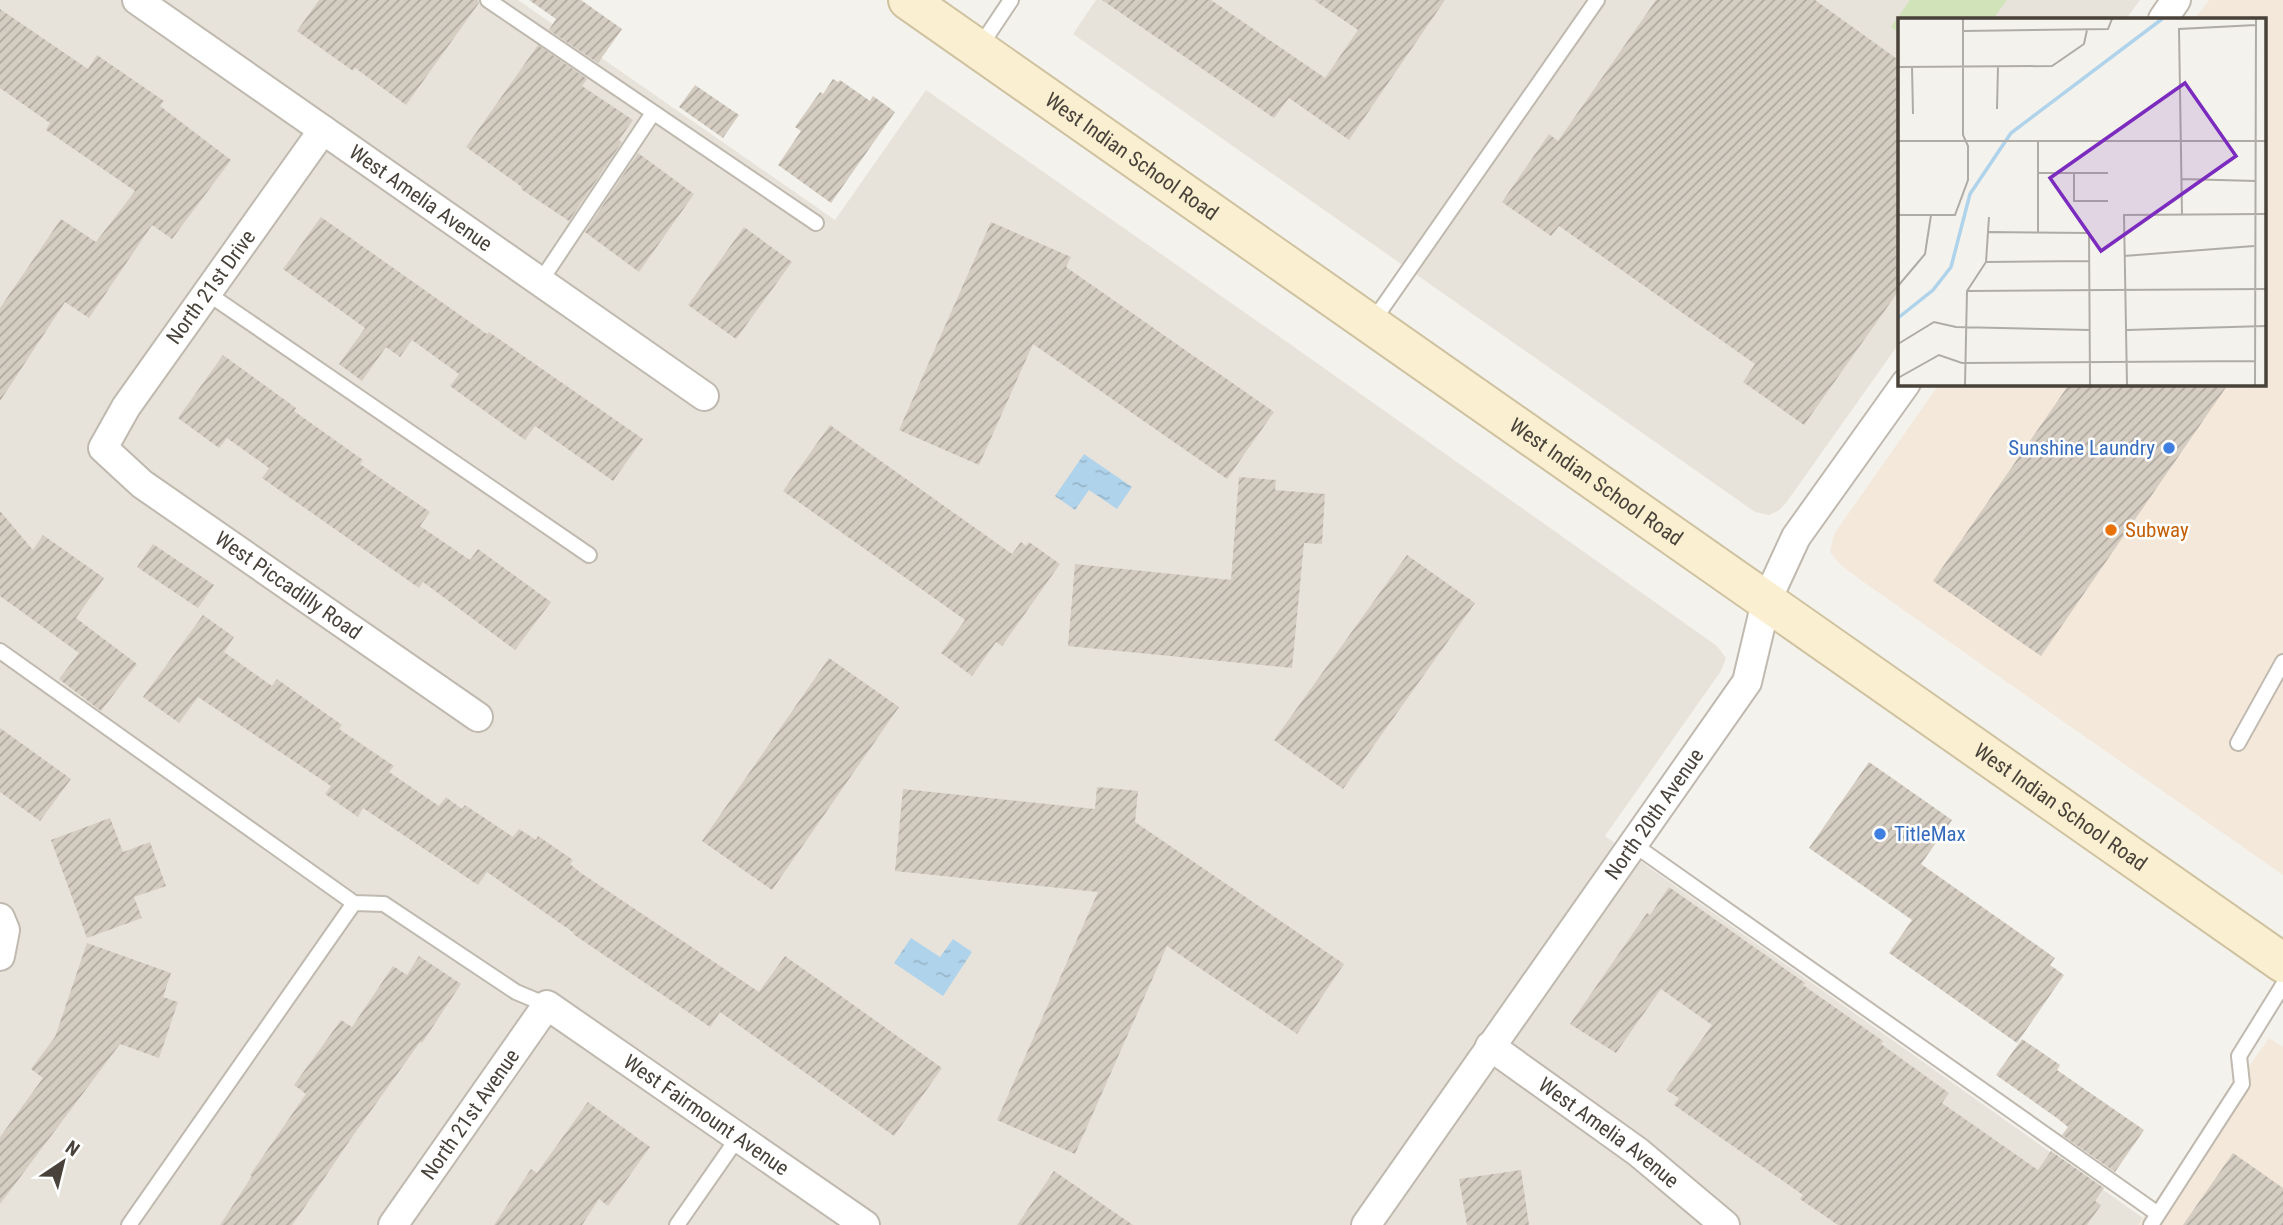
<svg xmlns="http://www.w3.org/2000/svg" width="2283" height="1225" viewBox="0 0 2283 1225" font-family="'Roboto Condensed',sans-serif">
	<defs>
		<pattern id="water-ripples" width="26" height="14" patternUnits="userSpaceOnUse" patternTransform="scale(1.75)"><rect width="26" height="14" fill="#afd3eb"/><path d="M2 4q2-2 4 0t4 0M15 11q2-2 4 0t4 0" fill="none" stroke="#98b6ca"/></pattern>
		<pattern id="building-hatch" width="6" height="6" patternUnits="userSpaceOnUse" patternTransform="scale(1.75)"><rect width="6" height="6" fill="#d5cdc2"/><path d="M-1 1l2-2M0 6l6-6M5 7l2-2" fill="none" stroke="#afa89f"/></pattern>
	</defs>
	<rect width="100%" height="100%" fill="#f4f2ec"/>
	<path fill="#e8e3da" d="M 0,0 L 518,0 L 835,220 L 926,90 L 1290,344 L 1717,646 L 1726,658 L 1721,671 L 1605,836 L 2143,1218 L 2138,1225 L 0,1225 Z
		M 1096,0 L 2140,0 L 2126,19 L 1900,19 L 1900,342 L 1786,503 L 1778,511 L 1769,515 L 1755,512 L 1073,34 Z"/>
	<path fill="#f4e8da" d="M 2209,0 L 2283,0 L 2283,875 L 1862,581 L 1841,565 L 1830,552 L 1834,534 L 1940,383 L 2264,383 L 2264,19 L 2195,19 Z
		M 2269,1038 L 2283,1047 L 2283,1225 L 2138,1225 Z"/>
	<path fill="#d1e4b9" d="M 1910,0 L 2007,0 L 1993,19 L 1900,19 L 1900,34 L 1891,27 Z"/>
	<path fill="url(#water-ripples)" d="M 1084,454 L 1132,487 L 1117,509 L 1089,490 L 1075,510 L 1055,496 Z
		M 911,938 L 940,957 L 953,939 L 972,952 L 943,996 L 894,963 Z"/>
	<path fill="url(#building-hatch)" d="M 319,0 L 478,0 L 479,3 L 406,105 L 355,68 L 353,71 L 297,31 Z
		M 529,0 L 581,0 L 622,29 L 598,63 L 549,30 L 556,19 Z
		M 1102,0 L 1211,0 L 1325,78 L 1358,30 L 1314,0 L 1445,0 L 1349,140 L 1289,98 L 1274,118 Z
		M 1656,0 L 1815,0 L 1900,61 L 1900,289 L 1804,425 L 1743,382 L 1755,364 L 1559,226 L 1551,236 L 1502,202 L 1549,134 L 1558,141 Z
		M 0,9 L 88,69 L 97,55 L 164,101 L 160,106 L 231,160 L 172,239 L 152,225 L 89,318 L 65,302 L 0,401 L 0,308 L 61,219 L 96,242 L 135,191 L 46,130 L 50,123 L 0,88 Z
		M 538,45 L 587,79 L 582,86 L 633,120 L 619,140 L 622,142 L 569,221 L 521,189 L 522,187 L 466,147 Z
		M 833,79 L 838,82 L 840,80 L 870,101 L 873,96 L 895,112 L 831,203 L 778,165 L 801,131 L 795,127 L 820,92 L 823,94 Z
		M 695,85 L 739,115 L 723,138 L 679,107 Z
		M 638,153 L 694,194 L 639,272 L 585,232 Z
		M 321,217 L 487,334 L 489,332 L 643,439 L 613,481 L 535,426 L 525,440 L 450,386 L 459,374 L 412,340 L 400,357 L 386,347 L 362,381 L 339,364 L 365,328 L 283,269 Z
		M 991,222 L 1071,257 L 1066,267 L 1274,412 L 1227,479 L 1033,344 L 979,465 L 899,430 Z
		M 744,227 L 792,262 L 736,339 L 688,305 Z
		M 223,355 L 296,408 L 294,411 L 363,460 L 360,464 L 430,512 L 420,526 L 470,560 L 478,549 L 551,602 L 515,650 L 423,582 L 419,588 L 262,478 L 269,468 L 227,438 L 219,448 L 178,418 Z
		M 2070,383 L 2229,383 L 2041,656 L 1933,581 Z
		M 830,425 L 1012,554 L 1021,542 L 1026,546 L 1029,542 L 1060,564 L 1002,646 L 996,642 L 972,676 L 941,653 L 965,620 L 783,491 Z
		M 1239,477 L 1276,480 L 1275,490 L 1325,494 L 1322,544 L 1304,543 L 1292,668 L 1068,646 L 1075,564 L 1231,580 Z
		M 0,511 L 33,550 L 43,535 L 104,578 L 76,618 L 137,664 L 101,711 L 59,679 L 79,653 L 0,596 Z
		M 153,544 L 214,585 L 198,608 L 137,567 Z
		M 1407,555 L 1475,603 L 1343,789 L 1274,740 Z
		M 203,615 L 234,637 L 224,652 L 272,686 L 277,679 L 342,725 L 339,729 L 394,766 L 389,772 L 439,806 L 446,797 L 462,809 L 465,805 L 513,837 L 519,829 L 536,840 L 538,836 L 573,860 L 570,864 L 581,873 L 759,992 L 785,956 L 942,1068 L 894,1136 L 720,1012 L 710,1027 L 573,934 L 574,933 L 487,872 L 478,885 L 363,808 L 358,817 L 325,794 L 331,786 L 198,697 L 179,723 L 143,697 Z
		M 829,658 L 899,707 L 772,890 L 702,841 Z
		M 0,728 L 71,779 L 40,821 L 0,792 Z
		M 1869,762 L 1952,820 L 1921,864 L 2055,958 L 2050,965 L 2064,975 L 2017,1043 L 1889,953 L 1912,920 L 1809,848 Z
		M 1097,787 L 1138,791 L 1135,822 L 1344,964 L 1297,1034 L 1167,946 L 1075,1154 L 997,1120 L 1098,892 L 895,871 L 903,789 L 1095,809 Z
		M 110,818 L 123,852 L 150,842 L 166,886 L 134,897 L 142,918 L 87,938 L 51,840 Z
		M 1669,887 L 1805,983 L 1803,985 L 1883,1041 L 1881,1044 L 1949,1093 L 1942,1103 L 2038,1170 L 2051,1151 L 2104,1188 L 2095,1201 L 2101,1205 L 2087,1225 L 1838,1225 L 1800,1199 L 1803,1195 L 1674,1105 L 1679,1098 L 1666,1090 L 1712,1025 L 1661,989 L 1616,1053 L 1570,1024 L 1647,913 L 1650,915 Z
		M 87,943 L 171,973 L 163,997 L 178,1002 L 159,1058 L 120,1044 L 0,1204 L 0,1137 L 43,1078 L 31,1069 L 55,1037 Z
		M 419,956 L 461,984 L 422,1043 L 420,1042 L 350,1140 L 302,1211 L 292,1225 L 220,1225 L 252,1176 L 250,1175 L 306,1094 L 294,1085 L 341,1020 L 352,1027 L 393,966 L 407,975 Z
		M 2022,1039 L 2060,1065 L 2057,1070 L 2144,1130 L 2115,1172 L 2062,1135 L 2068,1127 L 2057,1118 L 1996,1075 Z
		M 588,1102 L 650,1147 L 608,1206 L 599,1199 L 582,1225 L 494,1225 L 531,1169 L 537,1173 Z
		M 2233,1153 L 2283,1188 L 2283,1225 L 2183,1225 Z
		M 1521,1170 L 1529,1225 L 1467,1225 L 1459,1179 Z
		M 1054,1171 L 1133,1225 L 1017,1225 Z"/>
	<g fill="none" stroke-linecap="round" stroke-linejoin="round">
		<g stroke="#bfb9af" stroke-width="18">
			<path id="lane" d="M 488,0 L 816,223
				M 979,48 L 1011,0
				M 540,282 L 653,113
				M 207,293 L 589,555
				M 1371,324 L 1597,0
				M 0,651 L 354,903 L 384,904 L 516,992 L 547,1005
				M 2238,743 L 2283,662
				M 1633,844 L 2158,1214
				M 129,1225 L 354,903
				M 677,1225 L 739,1136
				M 2151,1225 L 2242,1084 L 2239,1056 L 2283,985"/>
		</g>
		<g stroke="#bfb9af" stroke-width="32">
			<g id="street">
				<path id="s1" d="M 137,0 L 704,396"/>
				<path d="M 2163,19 L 2176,0"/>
				<path id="s2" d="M 323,130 L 126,407 L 103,448 L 142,484 L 478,717"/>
				<path d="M 0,918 L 5,930 L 0,956"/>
				<path id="s3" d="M 1490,1046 L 1638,1152 L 1725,1225"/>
				<path id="s4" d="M 393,1225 L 547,1005 L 865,1225"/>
				<path id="s5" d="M 1366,1225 L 1747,682 L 1766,602 L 1796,537 L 1906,383"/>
			</g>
		</g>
		<g stroke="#cfc2a0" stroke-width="42">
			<g id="secondary">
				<path id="s6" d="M 908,0 L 2283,963"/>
			</g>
		</g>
		<use href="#lane" stroke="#fff" stroke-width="14"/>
		<use href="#street" stroke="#fff" stroke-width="28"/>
		<use href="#secondary" stroke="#faefd0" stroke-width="38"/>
	</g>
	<g fill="#3f7fe0" stroke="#fff" stroke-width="2.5">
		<circle cx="2169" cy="448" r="7"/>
		<circle cx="1880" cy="834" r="7"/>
	</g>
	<circle fill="#e8710a" stroke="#fff" stroke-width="2.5" cx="2111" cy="530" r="7"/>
	<g text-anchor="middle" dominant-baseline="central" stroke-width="5" stroke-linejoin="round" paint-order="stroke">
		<g font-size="21" fill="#48423a" stroke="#fff">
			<text stroke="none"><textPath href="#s6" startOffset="273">West Indian School Road</textPath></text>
			<text stroke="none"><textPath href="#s1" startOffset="346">West Amelia Avenue</textPath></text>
			<text transform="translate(211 287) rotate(-54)">North 21st Drive</text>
			<text stroke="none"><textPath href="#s6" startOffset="840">West Indian School Road</textPath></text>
			<text stroke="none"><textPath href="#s2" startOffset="618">West Piccadilly Road</textPath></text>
			<text stroke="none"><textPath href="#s6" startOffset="1407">West Indian School Road</textPath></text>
			<text stroke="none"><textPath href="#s5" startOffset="502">North 20th Avenue</textPath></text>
			<text stroke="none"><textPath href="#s4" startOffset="135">North 21st Avenue</textPath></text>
			<text stroke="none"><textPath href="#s4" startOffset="462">West Fairmount Avenue</textPath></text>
			<text stroke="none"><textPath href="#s3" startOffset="147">West Amelia Avenue</textPath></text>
		</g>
		<g font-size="21" fill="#366cbe" stroke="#fff" text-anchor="end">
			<text x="2155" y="448">Sunshine Laundry</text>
			<text x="1894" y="834" text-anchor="start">TitleMax</text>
		</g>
		<g font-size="21" fill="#c56008" stroke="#fff" text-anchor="start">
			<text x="2125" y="530">Subway</text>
		</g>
	</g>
	<g transform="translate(1898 18)">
		<rect width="368" height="368" fill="#f4f2ec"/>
		<path fill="none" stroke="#afd3eb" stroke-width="3.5" d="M 0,300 L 35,272 L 53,249 L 72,176 L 113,115 L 264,1"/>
		<path fill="none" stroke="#afaca5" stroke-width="2" d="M 65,13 L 210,11 L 214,1M 0,49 L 154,48 L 186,26 L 189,12M 14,49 L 15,96M 99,91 L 100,49M 0,123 L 368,123M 140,155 L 210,155M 176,155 L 176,183 L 210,183M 284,161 L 358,163M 0,197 L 57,197 L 70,162 L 70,128 L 65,117 L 65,1M 284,197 L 281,11 L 358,7M 89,214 L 191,215 L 192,367M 140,214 L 140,123M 226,238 L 356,228M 88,244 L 192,243M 0,268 L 27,236 L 33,197M 69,273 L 368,271M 229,312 L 368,308M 0,326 L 36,304 L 58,309 L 192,312M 0,360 L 41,337 L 64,345 L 357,343M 67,367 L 69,273 L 88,244 L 91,199M 229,367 L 226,197 L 368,196M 357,367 L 358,1"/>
		<path fill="#7b2cbf" fill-opacity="0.15" stroke="#7b2cbf" stroke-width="3.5" d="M 287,65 L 338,138 L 203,233 L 152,160 Z"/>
		<rect width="368" height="368" fill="none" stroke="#48423a" stroke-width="3.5"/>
	</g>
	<g transform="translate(63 1162) rotate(35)" stroke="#ffffff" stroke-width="5" paint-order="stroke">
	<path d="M0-5L12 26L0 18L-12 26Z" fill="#48423a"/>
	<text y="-10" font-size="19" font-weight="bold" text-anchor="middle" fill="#48423a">N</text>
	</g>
</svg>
